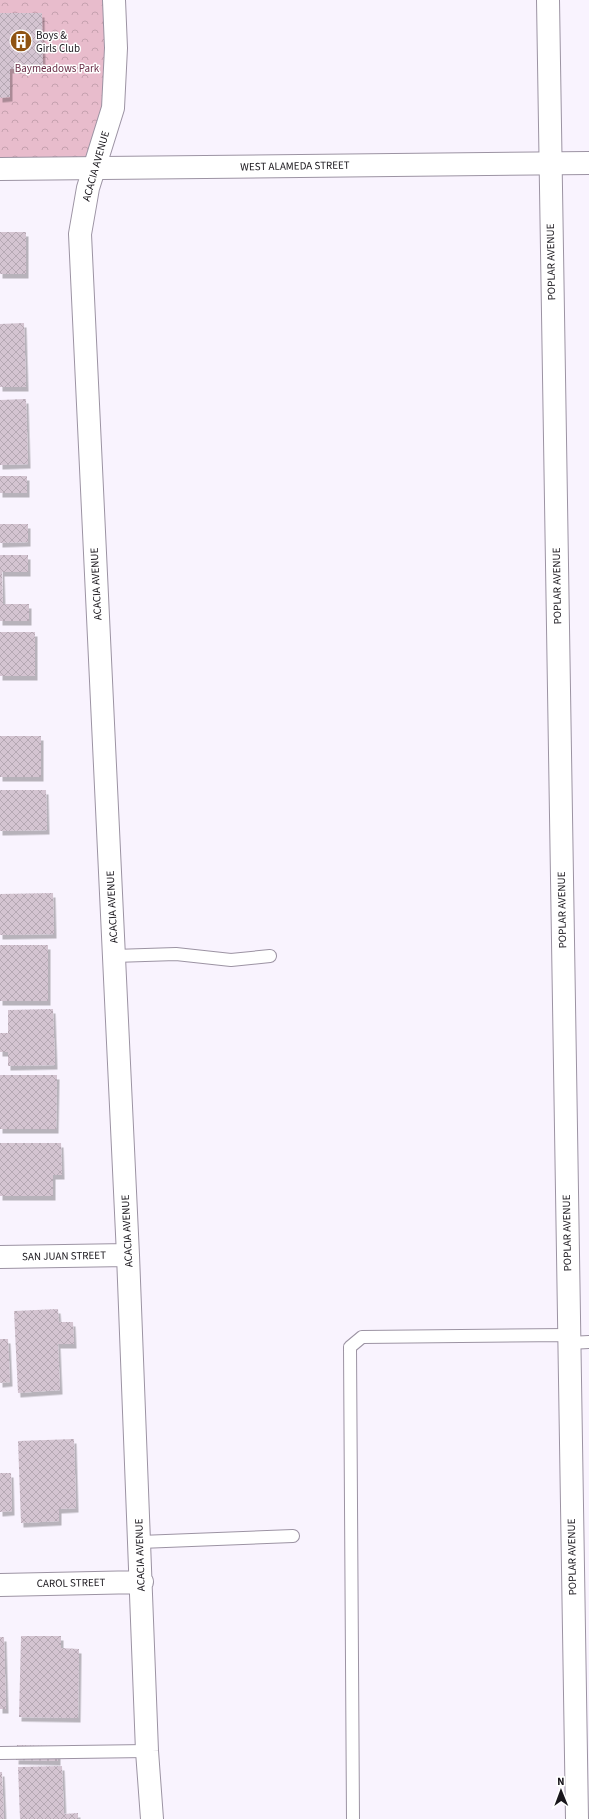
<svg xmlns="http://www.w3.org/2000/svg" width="589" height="1819" viewBox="0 0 589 1819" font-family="'Source Sans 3',sans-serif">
	<defs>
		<pattern id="forest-crowns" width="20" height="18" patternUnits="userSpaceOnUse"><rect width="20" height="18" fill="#e8bccc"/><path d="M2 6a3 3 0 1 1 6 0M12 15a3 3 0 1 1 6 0" fill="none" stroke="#c6a1af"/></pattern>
		<pattern id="building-cross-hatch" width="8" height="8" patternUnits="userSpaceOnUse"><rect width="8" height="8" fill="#d4c4d1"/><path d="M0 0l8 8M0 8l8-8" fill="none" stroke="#b5a8b3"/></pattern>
		<filter id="shadow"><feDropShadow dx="2.5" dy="4.5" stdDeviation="0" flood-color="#0004"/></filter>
	</defs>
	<rect width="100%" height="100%" fill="#f9f3fe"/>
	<path fill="url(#forest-crowns)" d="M 0,0 L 114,0 L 116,48 L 95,168 L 0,169 Z"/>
	<path fill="url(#building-cross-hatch)" filter="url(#shadow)" d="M 0,13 L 42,13 L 43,69 L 10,69 L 10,97 L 0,98 Z
		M 0,232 L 26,232 L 26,274 L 0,274 Z
		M 24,323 L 26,387 L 0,387 L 0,324 Z
		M 26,399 L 28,464 L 0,465 L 0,400 Z
		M 0,476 L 27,476 L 27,493 L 0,493 Z
		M 0,524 L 28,524 L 28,542 L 0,543 Z
		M 0,555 L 28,555 L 28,572 L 2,572 L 3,604 L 29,604 L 29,621 L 0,621 Z
		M 0,632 L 35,632 L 35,676 L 0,676 Z
		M 0,736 L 41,736 L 41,777 L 0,777 Z
		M 0,790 L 46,790 L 47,830 L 0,831 Z
		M 53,893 L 54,934 L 0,935 L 0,894 Z
		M 0,945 L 48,945 L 48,1001 L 0,1001 Z
		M 53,1009 L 55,1065 L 8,1066 L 8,1052 L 0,1052 L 0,1033 L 8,1033 L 8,1010 Z
		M 0,1075 L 57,1075 L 56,1129 L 0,1129 Z
		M 0,1143 L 61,1143 L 62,1175 L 53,1175 L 53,1196 L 0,1196 Z
		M 58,1309 L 59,1322 L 73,1322 L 74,1344 L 58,1344 L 60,1390 L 18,1393 L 14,1311 Z
		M 0,1339 L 8,1339 L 10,1382 L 0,1383 Z
		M 74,1439 L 76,1508 L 59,1509 L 59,1521 L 21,1523 L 18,1441 Z
		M 0,1473 L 11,1473 L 12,1511 L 0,1512 Z
		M 21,1636 L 61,1636 L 61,1648 L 79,1649 L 78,1718 L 19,1717 Z
		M 0,1637 L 4,1637 L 6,1709 L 0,1709 Z
		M 17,1745 L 58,1746 L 58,1761 L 16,1760 Z
		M 62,1766 L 64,1814 L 78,1813 L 78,1819 L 20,1819 L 18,1767 Z
		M 0,1772 L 2,1772 L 4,1819 L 0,1819 Z"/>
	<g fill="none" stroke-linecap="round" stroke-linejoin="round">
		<g stroke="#9c93a3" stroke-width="14">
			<path id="service" d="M 114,956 L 176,954 L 231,960 L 270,956
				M 569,1343 L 589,1342
				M 140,1542 L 293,1536
				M 0,1753 L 147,1751
				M 353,1819 L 350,1347 L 362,1337 L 569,1335"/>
		</g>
		<g stroke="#9c93a3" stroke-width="24">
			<path id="minor" d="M 114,0 L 116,48 L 113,108 L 88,188 L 80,234 L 128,1255 L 147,1751 L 152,1819
				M 548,0 L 577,1819
				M 0,1257 L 128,1255
				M 0,1585 L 142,1582"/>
		</g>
		<g stroke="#9c93a3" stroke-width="24">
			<path id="tertiary" d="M 0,169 L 589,163"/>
		</g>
		<use href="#service" stroke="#fff" stroke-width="12"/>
		<use href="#minor" stroke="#fff" stroke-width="22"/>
		<use href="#tertiary" stroke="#fff" stroke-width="22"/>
	</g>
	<defs>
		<g id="building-disc" transform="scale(1.15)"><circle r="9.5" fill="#8f5312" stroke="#fff"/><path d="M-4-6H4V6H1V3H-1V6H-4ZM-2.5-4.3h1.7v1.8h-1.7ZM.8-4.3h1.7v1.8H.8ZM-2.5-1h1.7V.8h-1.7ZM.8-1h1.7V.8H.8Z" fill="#fff"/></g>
	</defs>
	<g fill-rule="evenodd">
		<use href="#building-disc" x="21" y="41"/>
	</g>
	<g text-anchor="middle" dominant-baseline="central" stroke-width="3" stroke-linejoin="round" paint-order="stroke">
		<g font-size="11" fill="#19161c" stroke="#fff" text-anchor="start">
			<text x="36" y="35">Boys &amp;<tspan x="36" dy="13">Girls Club</tspan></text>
		</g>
		<g font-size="11" fill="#6a2e47" stroke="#fff">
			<text x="57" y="68">Baymeadows Park</text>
		</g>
		<g font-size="11" fill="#19161c" stroke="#fff">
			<text transform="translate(96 166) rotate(-74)">ACACIA AVENUE</text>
			<text transform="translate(295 166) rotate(-1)">WEST ALAMEDA STREET</text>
			<text transform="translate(551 262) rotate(-91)">POPLAR AVENUE</text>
			<text transform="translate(96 584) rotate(-93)">ACACIA AVENUE</text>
			<text transform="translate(557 586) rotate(-91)">POPLAR AVENUE</text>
			<text transform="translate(112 907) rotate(-93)">ACACIA AVENUE</text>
			<text transform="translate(562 910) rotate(-91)">POPLAR AVENUE</text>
			<text transform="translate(127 1231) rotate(-93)">ACACIA AVENUE</text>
			<text transform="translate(567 1233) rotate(-91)">POPLAR AVENUE</text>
			<text transform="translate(64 1256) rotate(-1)">SAN JUAN STREET</text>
			<text transform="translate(140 1555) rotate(-92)">ACACIA AVENUE</text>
			<text transform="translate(572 1557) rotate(-91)">POPLAR AVENUE</text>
			<text transform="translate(71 1583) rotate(-1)">CAROL STREET</text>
		</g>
	</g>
	<g transform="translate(561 1791) rotate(359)" stroke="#ffffff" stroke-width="3" paint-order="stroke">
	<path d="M0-3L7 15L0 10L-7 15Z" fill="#19161c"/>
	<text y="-6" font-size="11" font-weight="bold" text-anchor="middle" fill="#19161c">N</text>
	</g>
</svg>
